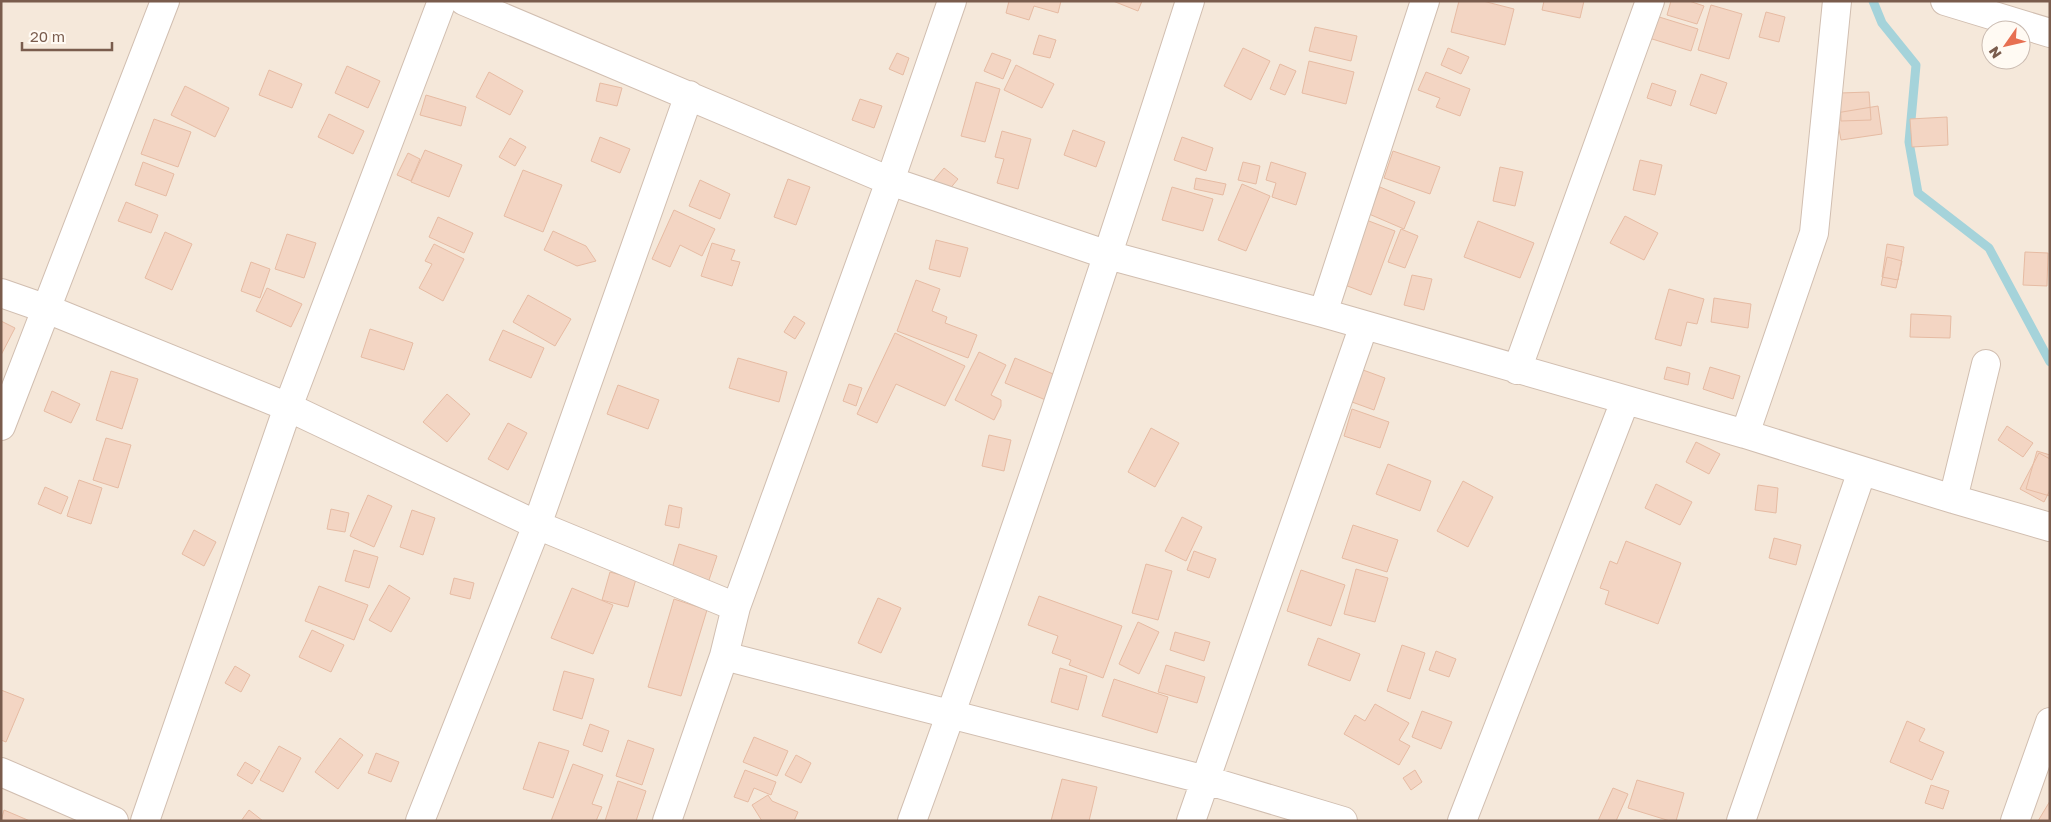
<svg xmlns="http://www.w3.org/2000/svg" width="2051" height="822" viewBox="0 0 2051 822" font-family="'Golos Text',sans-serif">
	<rect width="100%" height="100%" fill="#fdf6ec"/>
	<path fill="#f5e8da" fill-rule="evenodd" d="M 1,1 L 2050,1 L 2050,821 L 1,821 ZM 1991,30 L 2021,30 L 2021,60 L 1991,60 Z"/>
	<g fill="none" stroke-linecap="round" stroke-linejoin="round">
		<path stroke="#a5d3da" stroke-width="9" d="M 1873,1 L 1882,23 L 1916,65 L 1909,142 L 1918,193 L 1989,248 L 2050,362"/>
	</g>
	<path fill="#f3d5c3" stroke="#e6bba3" d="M 1009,1 L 1061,1 L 1058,13 L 1034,6 L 1029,20 L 1006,13 Z
		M 1113,1 L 1142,1 L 1138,11 Z
		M 1459,1 L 1483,1 L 1514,9 L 1505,45 L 1451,32 Z
		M 1544,1 L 1584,1 L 1580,18 L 1542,10 Z
		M 1671,1 L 1689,1 L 1704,6 L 1697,24 L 1667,15 Z
		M 1711,5 L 1742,14 L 1729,59 L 1698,50 Z
		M 1766,12 L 1785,17 L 1779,42 L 1759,37 Z
		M 1656,16 L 1698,29 L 1691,51 L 1649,38 Z
		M 1315,27 L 1357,36 L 1351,61 L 1309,51 Z
		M 1039,35 L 1056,40 L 1050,58 L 1033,54 Z
		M 1243,48 L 1270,61 L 1251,100 L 1224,86 Z
		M 1448,48 L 1469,57 L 1461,74 L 1441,65 Z
		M 897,53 L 909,58 L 903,75 L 889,69 Z
		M 992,53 L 1011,60 L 1003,79 L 984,71 Z
		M 1309,61 L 1354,72 L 1346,104 L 1302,93 Z
		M 1280,64 L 1296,71 L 1285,95 L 1270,89 Z
		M 1016,65 L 1054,84 L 1042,108 L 1004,90 Z
		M 347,66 L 380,81 L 368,108 L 335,93 Z
		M 269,70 L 302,84 L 292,108 L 259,95 Z
		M 489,72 L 523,91 L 510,115 L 476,97 Z
		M 1426,72 L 1470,89 L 1460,116 L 1436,107 L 1440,98 L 1418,90 Z
		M 1701,74 L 1727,83 L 1716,114 L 1690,105 Z
		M 976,82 L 1000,89 L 985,142 L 961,136 Z
		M 600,83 L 622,88 L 617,106 L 596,101 Z
		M 1652,83 L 1676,91 L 1671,106 L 1647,98 Z
		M 185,86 L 229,108 L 215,137 L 171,115 Z
		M 1869,92 L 1871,120 L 1841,121 L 1840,93 Z
		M 426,95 L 466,107 L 461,126 L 420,115 Z
		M 860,99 L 882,106 L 874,128 L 852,120 Z
		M 1878,106 L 1882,134 L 1841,140 L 1836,113 Z
		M 329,114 L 364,131 L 353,154 L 318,137 Z
		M 1947,117 L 1948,145 L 1912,147 L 1910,119 Z
		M 154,119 L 191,132 L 178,167 L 141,154 Z
		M 1073,130 L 1105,142 L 1096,167 L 1064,155 Z
		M 1002,131 L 1031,139 L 1018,189 L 997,183 L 1004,159 L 995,157 Z
		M 600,137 L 630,149 L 620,173 L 591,161 Z
		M 1182,137 L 1213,148 L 1206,171 L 1174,160 Z
		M 510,138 L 526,147 L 515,166 L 499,157 Z
		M 425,150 L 462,165 L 449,197 L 411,182 Z
		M 1393,151 L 1440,167 L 1430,194 L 1384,178 Z
		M 408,153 L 420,159 L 411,181 L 397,175 Z
		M 1640,160 L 1662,165 L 1655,195 L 1633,190 Z
		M 143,162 L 174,174 L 166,196 L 135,185 Z
		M 1243,162 L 1260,166 L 1256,184 L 1238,180 Z
		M 1271,162 L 1306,173 L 1296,205 L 1272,197 L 1276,183 L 1266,180 Z
		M 1500,167 L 1523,172 L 1515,206 L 1493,201 Z
		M 944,168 L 958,179 L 948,191 L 934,180 Z
		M 523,170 L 562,185 L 543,232 L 504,216 Z
		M 1196,178 L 1226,184 L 1223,195 L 1194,189 Z
		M 788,179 L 810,187 L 796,225 L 774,217 Z
		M 700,180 L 730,194 L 720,219 L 689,206 Z
		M 1242,184 L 1270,196 L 1246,251 L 1218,240 Z
		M 1172,187 L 1213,199 L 1203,231 L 1162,220 Z
		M 1380,187 L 1415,202 L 1404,229 L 1369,214 Z
		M 126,202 L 158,215 L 151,233 L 118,221 Z
		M 674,210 L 715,229 L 702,256 L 680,245 L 670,267 L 652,259 Z
		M 1625,216 L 1658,233 L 1644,260 L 1610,243 Z
		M 438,217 L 473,233 L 464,253 L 429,237 Z
		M 1361,218 L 1395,231 L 1371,295 L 1337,282 Z
		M 1478,221 L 1534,243 L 1520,278 L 1464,257 Z
		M 1401,229 L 1418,236 L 1405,268 L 1388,262 Z
		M 553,231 L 586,246 L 596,261 L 577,266 L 544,250 Z
		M 165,232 L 192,244 L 172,290 L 145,278 Z
		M 287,234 L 316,243 L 304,278 L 275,269 Z
		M 936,240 L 968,248 L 960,277 L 929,269 Z
		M 712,243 L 735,250 L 731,260 L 740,262 L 732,286 L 701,276 Z
		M 434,244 L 464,259 L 443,301 L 419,288 L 432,264 L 425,261 Z
		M 1887,244 L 1904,247 L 1898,280 L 1882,277 Z
		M 2025,252 L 2048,253 L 2047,286 L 2023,285 Z
		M 1887,257 L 1902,261 L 1896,288 L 1881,285 Z
		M 251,262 L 270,269 L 260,298 L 241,291 Z
		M 1412,275 L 1432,279 L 1424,310 L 1404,305 Z
		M 916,280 L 940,289 L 932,311 L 947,317 L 945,323 L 977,335 L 968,358 L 897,331 Z
		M 267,288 L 302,304 L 291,327 L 256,311 Z
		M 1669,289 L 1704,299 L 1697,324 L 1687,322 L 1681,346 L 1655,339 Z
		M 528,295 L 571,319 L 555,346 L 513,322 Z
		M 1714,298 L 1751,304 L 1748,328 L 1711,322 Z
		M 1911,314 L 1951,316 L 1950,338 L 1910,337 Z
		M 794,316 L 805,323 L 795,339 L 784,332 Z
		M 1,321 L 15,328 L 1,355 Z
		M 370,329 L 413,343 L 404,370 L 361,357 Z
		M 503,330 L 544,348 L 531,378 L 489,360 Z
		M 895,333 L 965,366 L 945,406 L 896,384 L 877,423 L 857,414 Z
		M 979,352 L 1006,365 L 991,395 L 1001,400 L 1001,406 L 994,420 L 955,400 Z
		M 738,358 L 787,372 L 779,402 L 729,388 Z
		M 1015,358 L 1058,376 L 1048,401 L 1005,383 Z
		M 1667,367 L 1690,373 L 1688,385 L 1664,379 Z
		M 1710,367 L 1740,376 L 1733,399 L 1703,389 Z
		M 1363,370 L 1385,378 L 1374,410 L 1352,402 Z
		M 111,371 L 138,379 L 122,429 L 96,420 Z
		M 849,384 L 862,388 L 856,406 L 843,401 Z
		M 618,385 L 659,400 L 648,429 L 607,414 Z
		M 52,391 L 80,404 L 71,423 L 44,411 Z
		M 447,394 L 470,414 L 447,442 L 423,422 Z
		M 1352,409 L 1389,422 L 1380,448 L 1344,436 Z
		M 508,423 L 527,433 L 508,470 L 488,459 Z
		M 2007,426 L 2033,443 L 2023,457 L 1998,440 Z
		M 1151,428 L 1179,443 L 1155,487 L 1128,472 Z
		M 989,435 L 1011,440 L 1004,471 L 982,466 Z
		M 106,438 L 131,445 L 118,488 L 93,480 Z
		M 1696,442 L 1720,454 L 1709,474 L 1686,462 Z
		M 2037,451 L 2050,455 L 2050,496 L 2026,489 Z
		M 2039,453 L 2050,459 L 2050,490 L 2044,502 L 2020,489 Z
		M 1388,464 L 1431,481 L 1420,511 L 1376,494 Z
		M 79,480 L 102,488 L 91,524 L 67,516 Z
		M 1463,481 L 1493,497 L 1468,547 L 1437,531 Z
		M 1656,484 L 1692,502 L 1680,525 L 1645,508 Z
		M 1758,485 L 1778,488 L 1776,513 L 1755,510 Z
		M 45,487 L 68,497 L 61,514 L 38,504 Z
		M 368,495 L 392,506 L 374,547 L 350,536 Z
		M 669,505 L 682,508 L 679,528 L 665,525 Z
		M 331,509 L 349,513 L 345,532 L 327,529 Z
		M 412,510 L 435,518 L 423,555 L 400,547 Z
		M 1182,517 L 1202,527 L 1186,561 L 1165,551 Z
		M 1353,525 L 1398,540 L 1387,572 L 1342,558 Z
		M 194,530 L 216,542 L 204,566 L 182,554 Z
		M 1774,538 L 1801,545 L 1796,565 L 1769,558 Z
		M 1626,541 L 1681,563 L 1658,624 L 1605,604 L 1609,591 L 1600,588 L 1610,561 L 1617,564 Z
		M 679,544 L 717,556 L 708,583 L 671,572 Z
		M 354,550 L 378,557 L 369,588 L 345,581 Z
		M 1194,551 L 1216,559 L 1209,578 L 1187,570 Z
		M 1146,564 L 1172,571 L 1158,620 L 1132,613 Z
		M 1356,569 L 1388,578 L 1375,622 L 1344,614 Z
		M 1301,570 L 1345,585 L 1331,626 L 1287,611 Z
		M 610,572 L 636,579 L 628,607 L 602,600 Z
		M 454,578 L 474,583 L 470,599 L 450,594 Z
		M 389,585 L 410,598 L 391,632 L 369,620 Z
		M 319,586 L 368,605 L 354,640 L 305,621 Z
		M 572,588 L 613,605 L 593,654 L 551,638 Z
		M 1039,596 L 1122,626 L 1103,678 L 1069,665 L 1071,660 L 1052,653 L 1058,636 L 1028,625 Z
		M 878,598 L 901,608 L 881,653 L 858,643 Z
		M 674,599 L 707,610 L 681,696 L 648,687 Z
		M 1138,622 L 1159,632 L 1139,674 L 1119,664 Z
		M 312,630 L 344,645 L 331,672 L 299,657 Z
		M 1175,632 L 1210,642 L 1204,661 L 1170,650 Z
		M 1318,638 L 1360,654 L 1350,681 L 1308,665 Z
		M 1402,645 L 1425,653 L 1410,699 L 1387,691 Z
		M 1436,651 L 1456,659 L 1449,677 L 1429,670 Z
		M 1166,665 L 1205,677 L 1197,703 L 1158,692 Z
		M 235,666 L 250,675 L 241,692 L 225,683 Z
		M 1060,668 L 1087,676 L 1078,710 L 1051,702 Z
		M 564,671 L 594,679 L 582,719 L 553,710 Z
		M 1114,679 L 1168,697 L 1157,733 L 1102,716 Z
		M 1,690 L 24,699 L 6,742 L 1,740 Z
		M 1375,704 L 1409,723 L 1399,740 L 1410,746 L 1399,765 L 1344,734 L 1355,715 L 1365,721 Z
		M 1422,711 L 1452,722 L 1441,749 L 1412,737 Z
		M 1907,721 L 1925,729 L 1919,741 L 1944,752 L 1932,780 L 1890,762 Z
		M 590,724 L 609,731 L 602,752 L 583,745 Z
		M 754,737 L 788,751 L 777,776 L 743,762 Z
		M 340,738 L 363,755 L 338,789 L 315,772 Z
		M 628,740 L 654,749 L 642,785 L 616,776 Z
		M 539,742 L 569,751 L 553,798 L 523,789 Z
		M 279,746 L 301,758 L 283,792 L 260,780 Z
		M 376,753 L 399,762 L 391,782 L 368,773 Z
		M 796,755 L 811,763 L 801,783 L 785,775 Z
		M 245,762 L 260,771 L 252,784 L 237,775 Z
		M 573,764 L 603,775 L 592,804 L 602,807 L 596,821 L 551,821 Z
		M 745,770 L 776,782 L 771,795 L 754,788 L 748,802 L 734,797 Z
		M 1415,770 L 1422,782 L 1411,790 L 1403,778 Z
		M 1062,779 L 1097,787 L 1089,821 L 1051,821 Z
		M 1637,780 L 1684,793 L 1676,821 L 1670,821 L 1628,808 Z
		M 618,781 L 646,791 L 636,821 L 605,821 Z
		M 1931,785 L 1949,791 L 1943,809 L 1925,803 Z
		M 1613,788 L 1628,794 L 1616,821 L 1598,821 Z
		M 768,795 L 772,801 L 798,812 L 794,821 L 762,821 L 752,805 Z
		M 2050,801 L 2050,821 L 2038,821 Z
		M 4,810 L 30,821 L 1,821 Z
		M 249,810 L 263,821 L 241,821 Z"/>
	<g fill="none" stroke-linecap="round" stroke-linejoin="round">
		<g stroke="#d1beb0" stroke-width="30">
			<path id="minor" d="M 464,1 L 890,181 L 1108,255 L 1323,313 L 1745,434 L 1953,499 L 2050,527
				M 1945,1 L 2050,33
				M 1,293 L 47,309 L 288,407 L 537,525 L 736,607
				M 1323,313 L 1425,1
				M 1517,370 L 1650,1
				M 1,426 L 165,1
				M 1745,434 L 1814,233 L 1837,1
				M 1953,499 L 1986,364
				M 724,656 L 1206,780 L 1343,821
				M 1,772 L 114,821
				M 145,821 L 288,407 L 442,1
				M 420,821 L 537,525 L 689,95
				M 667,821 L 724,656 L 736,607 L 890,181 L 952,1
				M 912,821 C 1011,550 1102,276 1190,1
				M 1191,821 L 1364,325
				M 1462,821 L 1625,401
				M 1741,821 L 1862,471
				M 2015,821 L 2050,722"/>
		</g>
		<use href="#minor" stroke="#fff" stroke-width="28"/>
	</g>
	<rect width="2051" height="822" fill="none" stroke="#7a5c4d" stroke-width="5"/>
	<g transform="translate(2006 45) rotate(236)"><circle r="24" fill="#fffaf3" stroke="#cabbb1"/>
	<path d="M0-4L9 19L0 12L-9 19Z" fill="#e76f51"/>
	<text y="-8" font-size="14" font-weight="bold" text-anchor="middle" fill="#7a5c4d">N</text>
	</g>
	<path d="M22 42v8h90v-8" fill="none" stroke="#7a5c4d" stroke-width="2.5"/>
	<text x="30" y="42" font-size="15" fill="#7a5c4d" stroke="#fffaf3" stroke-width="4" paint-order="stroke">20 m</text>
</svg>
